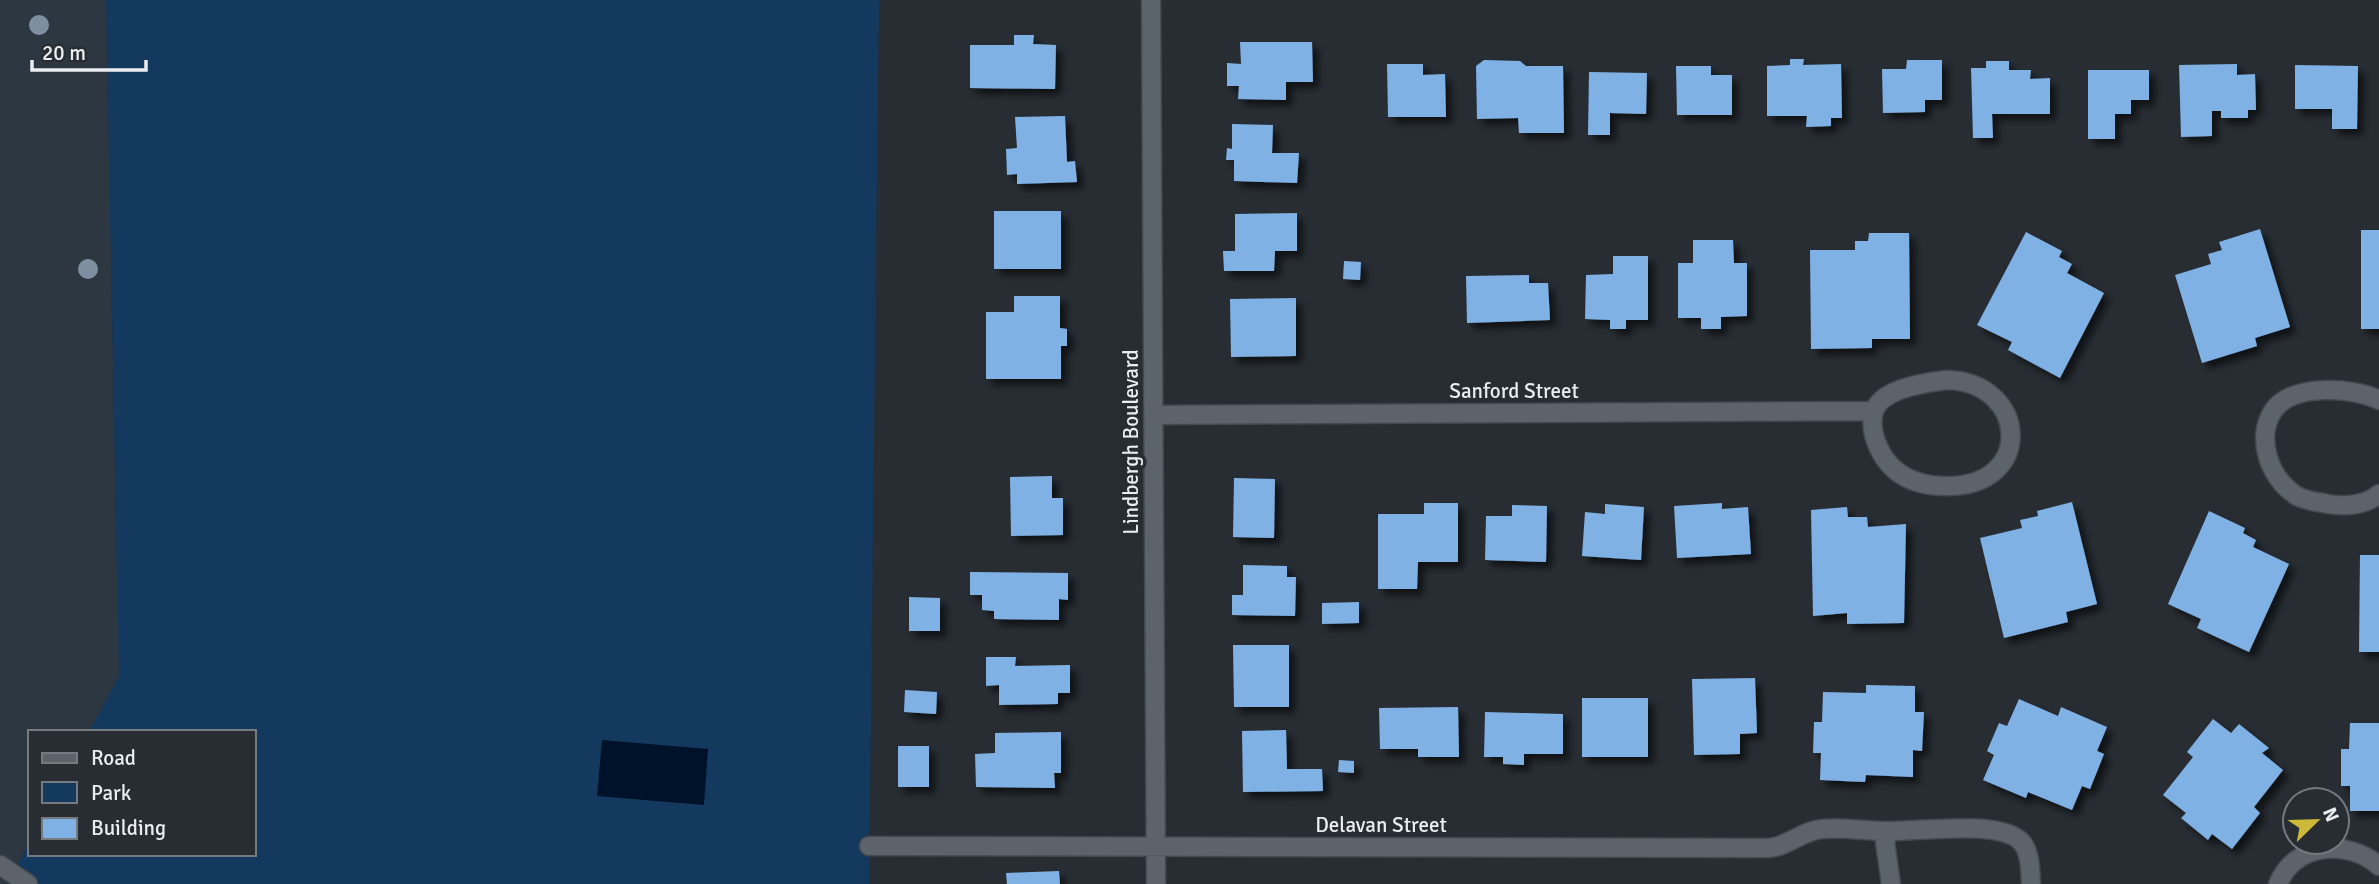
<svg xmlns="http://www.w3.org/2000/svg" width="2379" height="884" viewBox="0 0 2379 884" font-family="Signika,sans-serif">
	<defs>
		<filter id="shadow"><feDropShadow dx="6" dy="6" stdDeviation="3.5" flood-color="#0009"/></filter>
	</defs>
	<rect width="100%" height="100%" fill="#272d33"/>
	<path fill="#2d3742" d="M 0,0 L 106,0 L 119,676 L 89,732 L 30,732 L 30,842 L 7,884 L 0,884 Z"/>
	<path fill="#14395e" d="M 106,0 L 879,0 L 869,884 L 7,884 L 30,842 L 30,854 L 254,854 L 254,732 L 89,732 L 119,676 Z"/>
	<path fill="#001229" d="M 602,740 L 708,749 L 704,805 L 597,796 Z"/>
	<path fill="#80b1e5" filter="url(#shadow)" d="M 1014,35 L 1034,35 L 1033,44 L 1056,45 L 1055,89 L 970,88 L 970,45 L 1014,45 Z
		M 1240,42 L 1312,42 L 1313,82 L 1286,82 L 1286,100 L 1238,99 L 1239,86 L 1227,86 L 1227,63 L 1241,64 Z
		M 1790,59 L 1804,59 L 1803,65 L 1841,64 L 1842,118 L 1831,118 L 1831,126 L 1806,127 L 1807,116 L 1767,116 L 1767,66 L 1790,65 Z
		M 1484,60 L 1520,61 L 1526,66 L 1563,66 L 1564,133 L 1519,133 L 1518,118 L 1477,119 L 1476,66 Z
		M 1907,60 L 1942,60 L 1942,100 L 1925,100 L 1925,112 L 1883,113 L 1882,69 L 1906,69 Z
		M 1986,61 L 2009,61 L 2009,70 L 2031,70 L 2030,79 L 2050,78 L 2050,114 L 1992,114 L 1993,138 L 1973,138 L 1971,68 L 1986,68 Z
		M 1387,64 L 1423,64 L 1423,75 L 1445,74 L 1446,117 L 1388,117 Z
		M 2237,64 L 2237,75 L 2255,74 L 2256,110 L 2248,110 L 2248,118 L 2221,118 L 2221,111 L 2212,111 L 2212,136 L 2181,137 L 2179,65 Z
		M 2295,65 L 2358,66 L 2357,129 L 2332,129 L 2332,109 L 2295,109 Z
		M 1676,66 L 1711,66 L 1711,75 L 1732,75 L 1732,115 L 1677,115 Z
		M 2088,70 L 2149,70 L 2149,100 L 2131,100 L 2131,114 L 2115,114 L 2115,139 L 2088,139 Z
		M 1589,72 L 1647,73 L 1646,114 L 1610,113 L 1610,135 L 1588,135 Z
		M 1065,116 L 1067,162 L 1075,161 L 1077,182 L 1017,184 L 1017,174 L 1007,175 L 1006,149 L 1017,148 L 1015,117 Z
		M 1232,124 L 1273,125 L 1272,153 L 1299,153 L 1297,183 L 1234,181 L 1234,160 L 1226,160 L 1227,148 L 1232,149 Z
		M 994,211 L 1061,211 L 1061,269 L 994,269 Z
		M 1297,213 L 1297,251 L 1275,251 L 1274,271 L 1224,271 L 1223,251 L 1235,251 L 1235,214 Z
		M 2260,229 L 2290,327 L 2255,338 L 2257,346 L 2202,363 L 2175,275 L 2211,264 L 2208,254 L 2222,250 L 2219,242 Z
		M 2361,230 L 2379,230 L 2379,329 L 2361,329 Z
		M 2026,232 L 2062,251 L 2059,257 L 2072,264 L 2067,273 L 2104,293 L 2060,378 L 2008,350 L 2012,342 L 1977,325 Z
		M 1869,233 L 1909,233 L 1910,339 L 1872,339 L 1872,348 L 1811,349 L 1810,250 L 1855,250 L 1855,241 L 1868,241 Z
		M 1693,240 L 1733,240 L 1734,263 L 1747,263 L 1747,316 L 1721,317 L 1721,329 L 1701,329 L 1701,318 L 1678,318 L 1678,263 L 1693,263 Z
		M 1613,256 L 1648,256 L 1648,320 L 1626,320 L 1626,329 L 1610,329 L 1610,320 L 1585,319 L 1586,275 L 1613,274 Z
		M 1344,261 L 1361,262 L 1360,280 L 1343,279 Z
		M 1529,275 L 1529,283 L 1548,283 L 1550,320 L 1467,323 L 1466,276 Z
		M 1014,296 L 1060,296 L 1060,328 L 1067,329 L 1067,346 L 1061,346 L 1061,379 L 986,379 L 986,312 L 1014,312 Z
		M 1296,298 L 1296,356 L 1231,357 L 1230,299 Z
		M 1052,476 L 1052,498 L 1063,498 L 1063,535 L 1011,536 L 1010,477 Z
		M 1234,478 L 1275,479 L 1274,538 L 1233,537 Z
		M 2072,502 L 2097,604 L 2066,612 L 2068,622 L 2004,638 L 1980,538 L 2022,528 L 2020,520 L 2038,516 L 2037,511 Z
		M 1424,503 L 1458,503 L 1458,562 L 1418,562 L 1417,589 L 1378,589 L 1378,514 L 1424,514 Z
		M 1722,503 L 1722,509 L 1748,507 L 1751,554 L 1677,558 L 1674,506 Z
		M 1605,504 L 1644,507 L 1641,560 L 1582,556 L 1585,512 L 1605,514 Z
		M 1512,505 L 1547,506 L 1546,562 L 1485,560 L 1486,516 L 1512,516 Z
		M 1847,507 L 1848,517 L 1867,517 L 1868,527 L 1906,524 L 1904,623 L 1847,624 L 1847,613 L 1813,616 L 1811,510 Z
		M 2209,511 L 2245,528 L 2243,533 L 2256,540 L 2253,547 L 2289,564 L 2249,652 L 2197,628 L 2201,619 L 2168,604 Z
		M 2360,555 L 2379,555 L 2379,652 L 2359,652 Z
		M 1243,565 L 1287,566 L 1287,577 L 1296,577 L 1295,616 L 1232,615 L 1232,595 L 1243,595 Z
		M 970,572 L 1068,573 L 1068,600 L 1059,599 L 1059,620 L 994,619 L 994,611 L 982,610 L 982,595 L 970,595 Z
		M 909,597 L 940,598 L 940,631 L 909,631 Z
		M 1359,602 L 1359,623 L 1322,624 L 1322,603 Z
		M 1233,645 L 1289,645 L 1289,707 L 1234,707 Z
		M 986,657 L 1016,657 L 1015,666 L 1070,665 L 1070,693 L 1058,693 L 1058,704 L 999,705 L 999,685 L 986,686 Z
		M 1755,678 L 1757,733 L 1740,734 L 1740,754 L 1694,755 L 1692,679 Z
		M 1866,685 L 1915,686 L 1915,712 L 1924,712 L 1922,751 L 1913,750 L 1913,777 L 1866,775 L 1865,782 L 1820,780 L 1821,753 L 1813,753 L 1814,722 L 1822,722 L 1823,692 L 1866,693 Z
		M 905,690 L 937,692 L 936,714 L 904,712 Z
		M 1582,698 L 1648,698 L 1648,757 L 1582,757 Z
		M 2019,699 L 2058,716 L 2061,707 L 2107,727 L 2097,751 L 2104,754 L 2090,789 L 2082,786 L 2072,810 L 2028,792 L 2026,798 L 1983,780 L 1994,755 L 1987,751 L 1999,723 L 2007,726 Z
		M 1458,707 L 1459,757 L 1418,757 L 1418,749 L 1380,749 L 1379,708 Z
		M 1485,712 L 1563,714 L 1563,754 L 1524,754 L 1524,765 L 1503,764 L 1503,757 L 1484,757 Z
		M 2213,719 L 2231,733 L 2239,724 L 2269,748 L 2262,753 L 2283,770 L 2254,807 L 2260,813 L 2232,849 L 2212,834 L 2208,840 L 2181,818 L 2186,813 L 2163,795 L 2193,757 L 2187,752 Z
		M 2350,723 L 2379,723 L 2379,811 L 2350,811 L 2350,786 L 2341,786 L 2341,749 L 2349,749 Z
		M 1286,730 L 1287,769 L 1322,769 L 1323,791 L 1243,792 L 1242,731 Z
		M 1061,732 L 1061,773 L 1054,773 L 1055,788 L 976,787 L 975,754 L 995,753 L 995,733 Z
		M 898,746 L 929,746 L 929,787 L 898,787 Z
		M 1339,760 L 1354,761 L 1354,773 L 1338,772 Z
		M 1059,871 L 1060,884 L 1007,884 L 1006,873 Z"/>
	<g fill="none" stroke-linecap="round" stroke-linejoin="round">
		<g stroke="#44494f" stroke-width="21">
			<path id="minor" d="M 1151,0 L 1156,884
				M 1947,380 C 2028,382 2036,487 1946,486 C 1910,486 1884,471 1874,435 C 1872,426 1871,413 1878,404 C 1890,388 1928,382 1947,380 Z
				M 2379,400 C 2353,387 2292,383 2273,411 C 2255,439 2270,479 2297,496 C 2306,501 2318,502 2328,504 C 2345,507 2366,505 2379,494
				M 1154,415 L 1874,411
				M 1889,832 L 1885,842 L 1891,884
				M 869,846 L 1768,848 C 1788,847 1803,830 1822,829 C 1843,827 1865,831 1886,831 C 1918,832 1994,820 2018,839 C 2031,848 2030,870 2031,884
				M 0,865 L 28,884
				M 2278,884 C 2295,842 2349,839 2379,866"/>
		</g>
		<use href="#minor" stroke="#5d636a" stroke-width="18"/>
	</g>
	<g fill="#7e8fa2">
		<circle cx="39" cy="25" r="10"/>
		<circle cx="88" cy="269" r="10"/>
	</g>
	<g text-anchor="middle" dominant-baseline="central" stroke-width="7" stroke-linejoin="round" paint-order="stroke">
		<g font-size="21" fill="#eaeef2" stroke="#272d33">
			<text x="1514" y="391">Sanford Street</text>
			<text transform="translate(1131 442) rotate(-90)">Lindbergh Boulevard</text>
			<text x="1381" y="825">Delavan Street</text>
		</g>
	</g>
	<rect x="28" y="730" width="228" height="126" fill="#272d33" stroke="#757a7f" stroke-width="2"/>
	<rect x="42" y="753" width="35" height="10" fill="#5d636a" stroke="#757a7f" stroke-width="2"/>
	<text x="91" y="765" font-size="21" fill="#eaeef2">Road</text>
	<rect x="42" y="782" width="35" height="21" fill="#14395e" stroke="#757a7f" stroke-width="2"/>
	<text x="91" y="800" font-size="21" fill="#eaeef2">Park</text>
	<rect x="42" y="818" width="35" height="21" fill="#80b1e5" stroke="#757a7f" stroke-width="2"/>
	<text x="91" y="835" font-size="21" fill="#eaeef2">Building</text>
	<g transform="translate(2316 821) rotate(67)"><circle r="33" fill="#272d33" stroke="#757a7f" stroke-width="2"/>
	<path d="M0-5L12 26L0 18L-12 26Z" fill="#ccb938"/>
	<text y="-10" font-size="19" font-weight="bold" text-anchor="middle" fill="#eaeef2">N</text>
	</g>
	<path d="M32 60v10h114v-10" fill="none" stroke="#eaeef2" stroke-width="3.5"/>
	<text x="42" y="60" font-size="21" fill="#eaeef2" stroke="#272d33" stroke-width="5" paint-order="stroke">20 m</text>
</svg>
